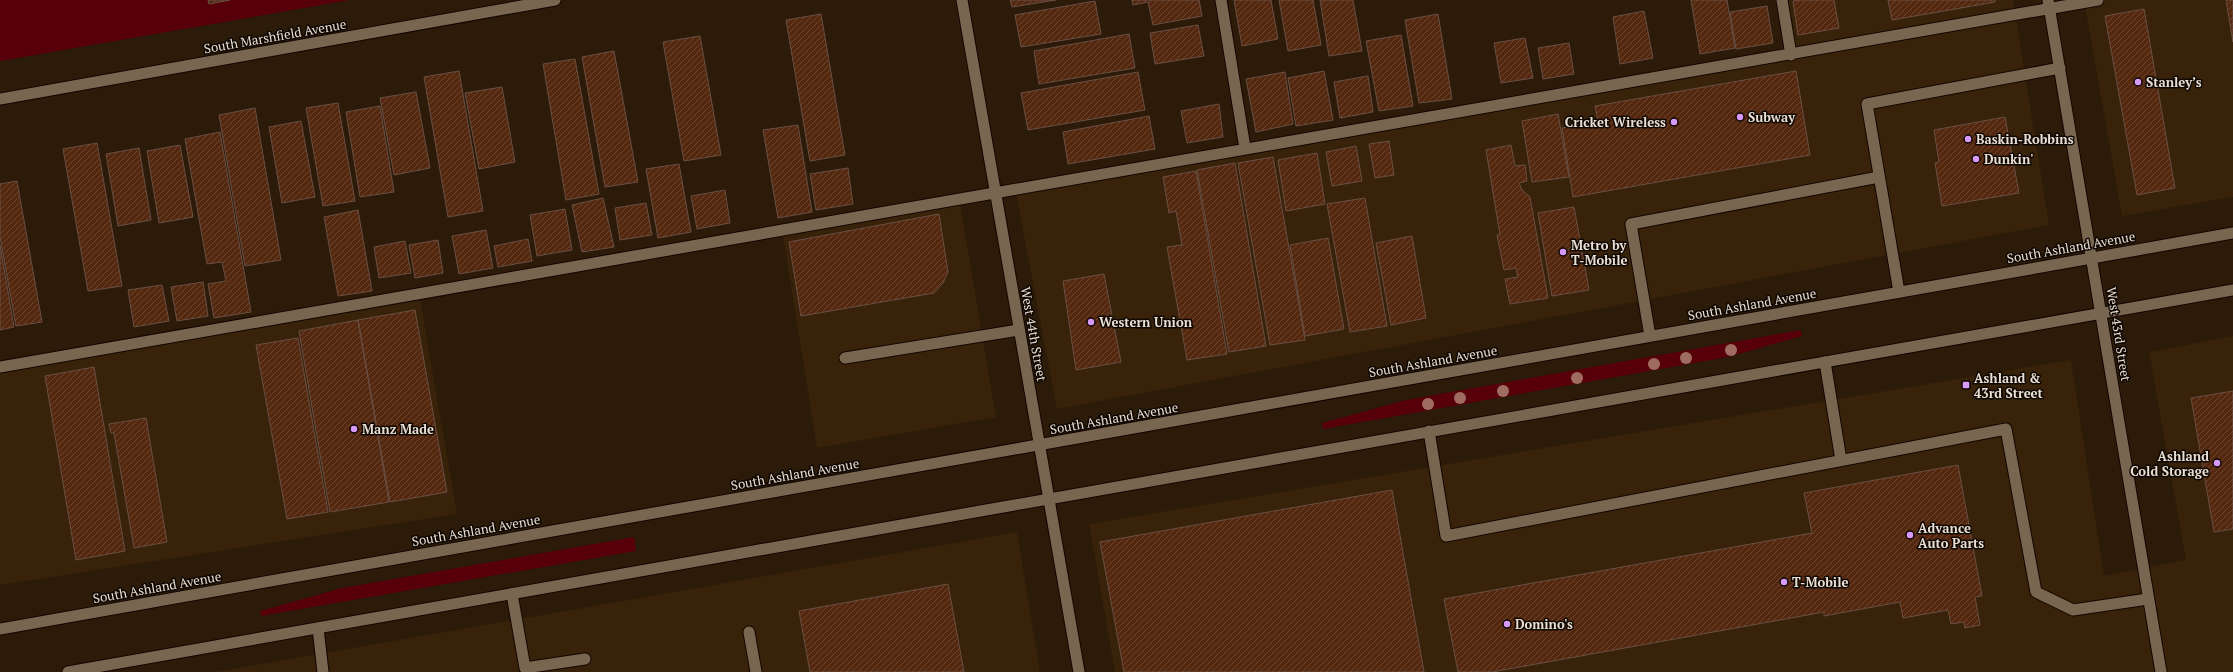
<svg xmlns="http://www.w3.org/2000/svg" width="2233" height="672" viewBox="0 0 2233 672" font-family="'PT Serif',serif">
	<defs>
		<pattern id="building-hatch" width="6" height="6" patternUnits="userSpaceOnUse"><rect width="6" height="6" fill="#54270f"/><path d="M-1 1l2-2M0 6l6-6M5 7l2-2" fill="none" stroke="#6d4631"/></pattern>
	</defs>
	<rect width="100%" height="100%" fill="#2b1b08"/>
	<path fill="#38230a" d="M 1782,0 L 2013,0 L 2049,225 L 1057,409 L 1015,188 L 1791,55 Z
		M 2084,0 L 2233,0 L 2233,197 L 2122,216 Z
		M 959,198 L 996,417 L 817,448 L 782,229 Z
		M 419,293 L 457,514 L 0,585 L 0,367 Z
		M 2233,336 L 2233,672 L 1115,672 L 1089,524 L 2071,360 L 2104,576 L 2186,560 L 2149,352 Z
		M 1017,532 L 1040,672 L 216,672 Z"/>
	<path fill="#57000a" d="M 0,0 L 350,0 L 0,61 Z
		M 1801,330 L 1802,336 L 1728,357 L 1323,429 L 1322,423 L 1406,400 Z
		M 634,537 L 636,551 L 261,616 L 260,611 L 342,588 Z"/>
	<path fill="url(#building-hatch)" stroke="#694f44" d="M 208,0 L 230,0 L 209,4 Z
		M 1010,0 L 1056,0 L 1012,7 Z
		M 1132,0 L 1199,0 L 1202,16 L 1153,25 L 1148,2 L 1133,5 Z
		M 1234,0 L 1271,0 L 1278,39 L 1242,46 Z
		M 1279,0 L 1313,0 L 1321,45 L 1288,51 Z
		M 1320,0 L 1353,0 L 1362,51 L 1329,56 Z
		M 1691,0 L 1727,0 L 1735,48 L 1700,54 Z
		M 1799,0 L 1834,0 L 1839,28 L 1798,35 L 1793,1 Z
		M 1888,0 L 1995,0 L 1995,2 L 1892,20 Z
		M 2226,0 L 2233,0 L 2233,42 Z
		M 1095,1 L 1101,34 L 1021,47 L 1015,15 Z
		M 1767,6 L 1773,43 L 1736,49 L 1730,12 Z
		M 2144,9 L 2175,188 L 2137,195 L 2105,16 Z
		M 1644,11 L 1653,58 L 1620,64 L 1613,17 Z
		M 821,14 L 845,155 L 810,161 L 786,20 Z
		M 1438,14 L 1452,99 L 1419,103 L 1405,20 Z
		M 1198,25 L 1204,56 L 1155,64 L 1150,33 Z
		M 1129,34 L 1135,68 L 1039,84 L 1034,51 Z
		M 1401,35 L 1413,106 L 1379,111 L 1366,41 Z
		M 700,36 L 721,155 L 684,161 L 663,42 Z
		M 1525,38 L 1533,78 L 1501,83 L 1494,43 Z
		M 1569,43 L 1574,74 L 1543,79 L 1538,48 Z
		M 614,51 L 638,182 L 605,187 L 582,57 Z
		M 575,59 L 599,194 L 566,200 L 543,64 Z
		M 459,71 L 483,211 L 448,217 L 424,77 Z
		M 1324,71 L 1333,120 L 1296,126 L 1288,78 Z
		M 1796,71 L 1810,155 L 1573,197 L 1562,128 L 1598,122 L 1595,106 Z
		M 1138,72 L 1145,110 L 1028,130 L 1021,93 Z
		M 1285,72 L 1293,124 L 1256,132 L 1246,79 Z
		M 1368,76 L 1373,112 L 1340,118 L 1334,82 Z
		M 502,87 L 515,162 L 479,169 L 465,93 Z
		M 416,92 L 430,168 L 394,175 L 380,98 Z
		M 338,103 L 355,201 L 323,206 L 306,108 Z
		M 1219,104 L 1223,137 L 1187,143 L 1181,111 Z
		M 380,106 L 394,192 L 360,197 L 346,112 Z
		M 255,108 L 281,260 L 245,266 L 219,115 Z
		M 1558,114 L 1569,177 L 1532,182 L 1522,121 Z
		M 1149,116 L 1155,149 L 1068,164 L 1063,132 Z
		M 2005,117 L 2019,193 L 1942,206 L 1935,163 L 1939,162 L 1934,130 Z
		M 301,121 L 315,197 L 282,203 L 269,127 Z
		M 798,125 L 812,212 L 778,218 L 763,130 Z
		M 220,132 L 251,312 L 214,318 L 208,284 L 226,281 L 222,262 L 207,264 L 185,139 Z
		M 1389,141 L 1394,175 L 1375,178 L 1369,144 Z
		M 97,143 L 122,286 L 88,291 L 63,149 Z
		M 180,145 L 193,217 L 159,223 L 147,151 Z
		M 1511,145 L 1515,166 L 1525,165 L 1527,181 L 1519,183 L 1522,190 L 1530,197 L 1548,298 L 1510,304 L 1505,279 L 1518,277 L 1516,268 L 1504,270 L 1497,235 L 1500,235 L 1486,150 Z
		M 1356,146 L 1362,181 L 1332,186 L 1326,152 Z
		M 139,148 L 151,220 L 118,226 L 106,154 Z
		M 1317,153 L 1325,204 L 1286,211 L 1278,160 Z
		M 1273,157 L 1305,340 L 1270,345 L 1238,163 Z
		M 1235,163 L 1266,346 L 1229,352 L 1197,170 Z
		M 679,164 L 691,232 L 658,238 L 646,169 Z
		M 848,168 L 853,204 L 816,210 L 810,174 Z
		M 1196,171 L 1227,354 L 1187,360 L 1167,247 L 1182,245 L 1176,211 L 1169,213 L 1163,177 Z
		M 17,181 L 42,322 L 16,326 L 0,237 L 0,184 Z
		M 725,190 L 730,223 L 697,229 L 691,196 Z
		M 603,198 L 614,247 L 582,252 L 572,205 Z
		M 1365,198 L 1387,326 L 1350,332 L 1327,204 Z
		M 646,203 L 652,235 L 620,240 L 615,208 Z
		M 1574,207 L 1589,290 L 1552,296 L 1538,213 Z
		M 565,209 L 572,250 L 537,256 L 530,215 Z
		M 358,210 L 372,291 L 338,296 L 324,217 Z
		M 939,214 L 948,272 L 943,283 L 934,293 L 801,316 L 789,242 Z
		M 486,230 L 493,268 L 459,274 L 452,236 Z
		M 1412,236 L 1426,318 L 1391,325 L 1376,243 Z
		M 1328,238 L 1344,329 L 1305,336 L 1290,245 Z
		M 528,239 L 532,261 L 498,267 L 494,246 Z
		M 438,240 L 443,273 L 415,278 L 409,245 Z
		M 405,241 L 411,273 L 379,278 L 374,247 Z
		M 0,245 L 14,327 L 0,330 Z
		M 1104,274 L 1121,362 L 1076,370 L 1063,281 Z
		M 203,282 L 208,316 L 177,321 L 171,287 Z
		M 162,285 L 169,321 L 134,327 L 128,290 Z
		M 415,310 L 447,492 L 390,502 L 358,320 Z
		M 358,320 L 389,502 L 330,512 L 299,331 Z
		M 298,338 L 328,512 L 287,519 L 256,345 Z
		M 94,367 L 125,551 L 76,560 L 45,376 Z
		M 2233,391 L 2233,529 L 2214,532 L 2191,398 Z
		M 146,418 L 167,542 L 134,548 L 114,433 L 111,433 L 109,424 Z
		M 1958,465 L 1982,596 L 1975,597 L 1980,625 L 1965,628 L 1964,622 L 1951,624 L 1948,610 L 1903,618 L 1900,602 L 1824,616 L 1824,612 L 1492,672 L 1458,672 L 1444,599 L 1812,533 L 1804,493 Z
		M 1392,490 L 1424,672 L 1124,672 L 1100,542 Z
		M 948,584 L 964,672 L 810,672 L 799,611 Z"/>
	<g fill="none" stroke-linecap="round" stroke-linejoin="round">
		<g stroke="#130600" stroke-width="13">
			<path id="service" d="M 1221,0 L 1245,148
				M 1782,0 L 1791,55
				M 1899,292 L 1867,104 L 2060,68
				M 1650,336 L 1631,224 L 1879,177
				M 845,358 L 1019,330
				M 1825,362 L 1841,460
				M 0,367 L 2098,0
				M 1429,431 L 1446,536 L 2006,429 L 2036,592 L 2073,610 L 2148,599
				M 512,594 L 525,668 L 585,659
				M 318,628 L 323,672
				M 749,632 L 756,672"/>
		</g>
		<g stroke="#130600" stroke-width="13">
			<path id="minor" d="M 962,0 L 1079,672
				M 0,99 L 555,0"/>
		</g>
		<g stroke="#130600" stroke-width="13">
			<path id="tertiary" d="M 2048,0 L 2161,672"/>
		</g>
		<g stroke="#130600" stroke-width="13">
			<path id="secondary" d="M 0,629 L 2233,233
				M 68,672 L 2233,290"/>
		</g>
		<use href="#service" stroke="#796651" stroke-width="11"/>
		<use href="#minor" stroke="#796651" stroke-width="11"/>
		<use href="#tertiary" stroke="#796651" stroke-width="11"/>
		<use href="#secondary" stroke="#796651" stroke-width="11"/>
	</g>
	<g fill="#9f6c61">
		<circle cx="1731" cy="350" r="6"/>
		<circle cx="1686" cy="358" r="6"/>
		<circle cx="1654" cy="364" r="6"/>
		<circle cx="1577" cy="378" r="6"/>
		<circle cx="1503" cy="391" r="6"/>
		<circle cx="1460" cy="398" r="6"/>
		<circle cx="1428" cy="404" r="6"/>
	</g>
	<g fill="#d89af8" stroke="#0e0702" stroke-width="1.5">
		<circle cx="2138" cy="82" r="4"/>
		<circle cx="1740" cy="117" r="4"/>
		<circle cx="1674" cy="122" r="4"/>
		<circle cx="1968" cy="139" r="4"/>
		<circle cx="1976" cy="159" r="4"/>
		<circle cx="1563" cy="252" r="4"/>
		<circle cx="1091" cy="322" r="4"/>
		<rect x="1962" y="381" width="8" height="8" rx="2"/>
		<circle cx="354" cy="429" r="4"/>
		<circle cx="2217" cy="463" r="4"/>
		<circle cx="1910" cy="535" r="4"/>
		<circle cx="1784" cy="582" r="4"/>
		<circle cx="1507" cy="624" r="4"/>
	</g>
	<g text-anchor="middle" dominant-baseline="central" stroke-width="3" stroke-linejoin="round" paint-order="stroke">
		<g font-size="13" fill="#eadfd4" stroke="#0e0702">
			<text transform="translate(275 36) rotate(-10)">South Marshfield Avenue</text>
			<text transform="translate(2071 247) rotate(-10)">South Ashland Avenue</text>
			<text transform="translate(1752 304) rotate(-10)">South Ashland Avenue</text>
			<text transform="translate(1034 334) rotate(80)">West 44th Street</text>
			<text transform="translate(2119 334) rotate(81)">West 43rd Street</text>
			<text transform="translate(1433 361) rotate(-10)">South Ashland Avenue</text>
			<text transform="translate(1114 418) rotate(-10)">South Ashland Avenue</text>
			<text transform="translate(795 474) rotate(-10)">South Ashland Avenue</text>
			<text transform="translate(476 530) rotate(-10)">South Ashland Avenue</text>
			<text transform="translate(157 587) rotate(-10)">South Ashland Avenue</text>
		</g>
		<g font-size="13" font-weight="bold" fill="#eadfd4" stroke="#0e0702" text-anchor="start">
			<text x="2146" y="82">Stanley’s</text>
			<text x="1748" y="117">Subway</text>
			<text x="1666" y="122" text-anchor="end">Cricket Wireless</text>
			<text x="1976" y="139">Baskin-Robbins</text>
			<text x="1984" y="159">Dunkin'</text>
			<text x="1571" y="245">Metro by<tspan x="1571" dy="15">T-Mobile</tspan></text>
			<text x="1099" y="322">Western Union</text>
			<text x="1974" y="378">Ashland &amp;<tspan x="1974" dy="15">43rd Street</tspan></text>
			<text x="362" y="429">Manz Made</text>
			<text x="2209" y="456" text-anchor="end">Ashland<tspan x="2209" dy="15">Cold Storage</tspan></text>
			<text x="1918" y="528">Advance<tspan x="1918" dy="15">Auto Parts</tspan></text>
			<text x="1792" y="582">T-Mobile</text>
			<text x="1515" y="624">Domino's</text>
		</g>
	</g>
</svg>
